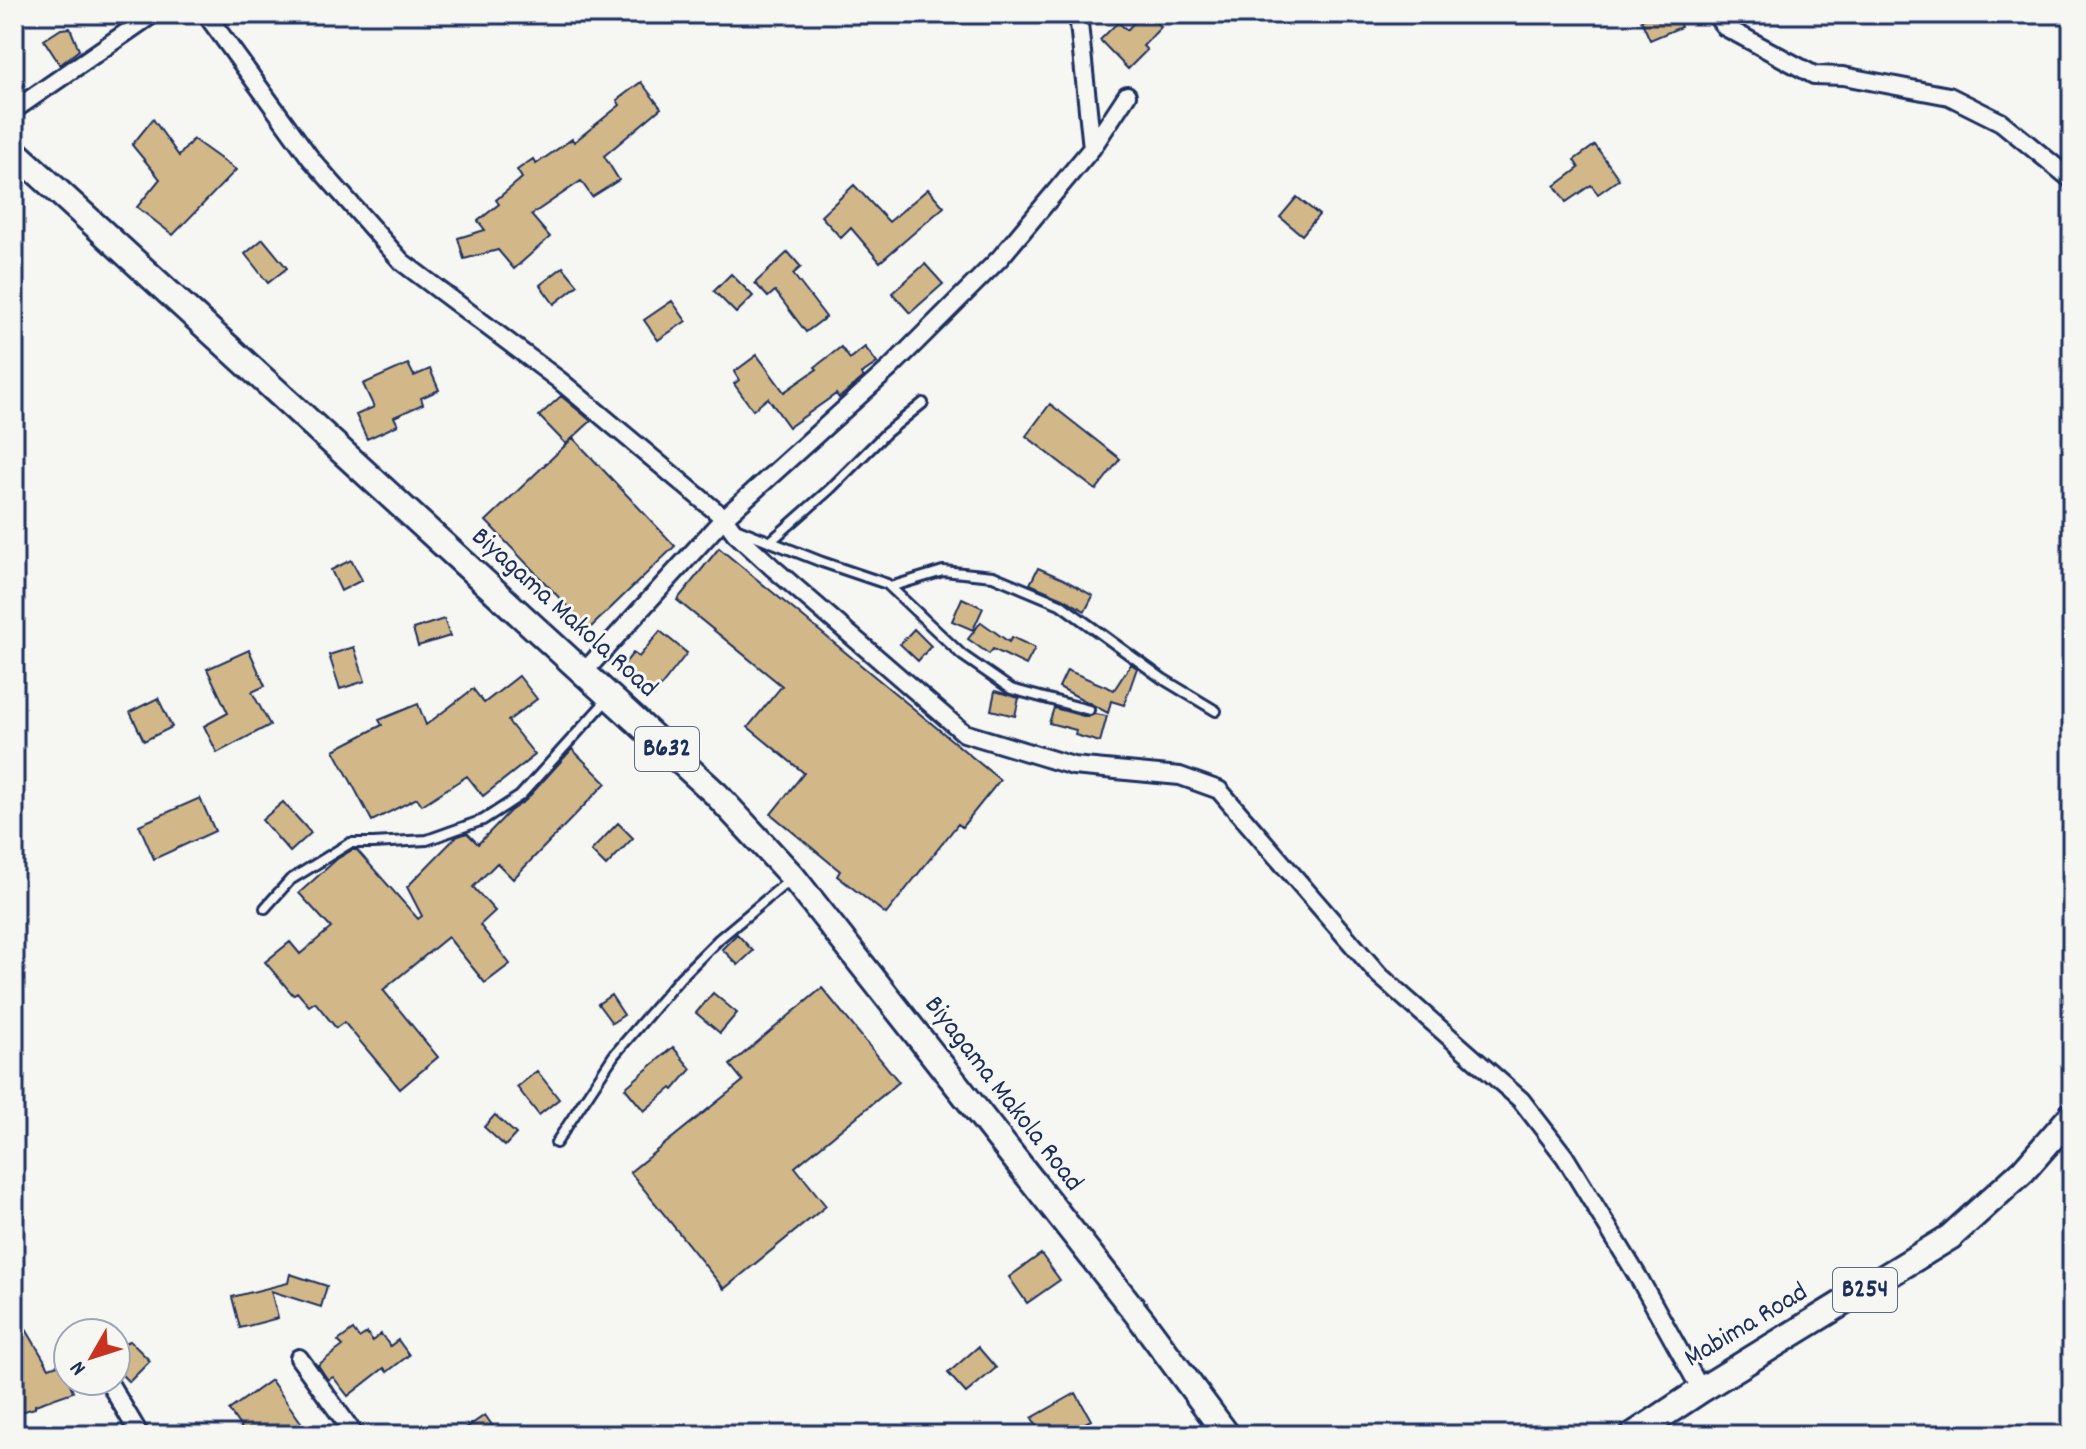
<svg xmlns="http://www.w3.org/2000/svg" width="2086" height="1449" viewBox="0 0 2086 1449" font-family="Dekko,sans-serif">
	<rect width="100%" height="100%" fill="#f6f6f2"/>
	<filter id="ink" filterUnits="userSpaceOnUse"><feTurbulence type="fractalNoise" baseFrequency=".0125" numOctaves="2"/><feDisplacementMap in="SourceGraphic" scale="16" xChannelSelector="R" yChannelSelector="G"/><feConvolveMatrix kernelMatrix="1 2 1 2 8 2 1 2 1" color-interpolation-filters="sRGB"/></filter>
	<g filter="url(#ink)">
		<path fill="#d2b888" stroke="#1b2f5e" stroke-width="2" d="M 1142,14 L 1147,14 L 1161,27 L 1143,46 L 1147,50 L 1128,69 L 1100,40 L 1118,22 L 1127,30 Z
			M 1655,14 L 1676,14 L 1681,27 L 1650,40 L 1641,20 Z
			M 70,28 L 79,50 L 60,65 L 44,40 L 61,29 Z
			M 641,82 L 661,108 L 604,156 L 619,180 L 592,197 L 581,181 L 531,215 L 550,237 L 514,269 L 498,250 L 464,259 L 458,238 L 485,230 L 478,221 L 499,204 L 496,200 L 522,178 L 517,170 L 533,159 L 536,164 L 572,139 L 574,142 L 620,105 L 617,100 Z
			M 153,119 L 179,156 L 193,139 L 236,170 L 173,235 L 137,207 L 160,179 L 132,145 Z
			M 1595,145 L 1619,179 L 1598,194 L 1591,185 L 1566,202 L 1555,186 L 1579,168 L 1574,160 Z
			M 854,185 L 889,222 L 928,189 L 944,207 L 880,262 L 851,228 L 841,238 L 821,216 Z
			M 1297,197 L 1319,215 L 1302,235 L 1280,217 Z
			M 263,239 L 287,268 L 268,283 L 245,254 Z
			M 788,252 L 801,267 L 793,274 L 826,317 L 806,332 L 775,291 L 768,297 L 755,283 Z
			M 925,264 L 943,284 L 910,313 L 892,293 Z
			M 563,267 L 578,285 L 554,304 L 540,285 Z
			M 731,274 L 753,296 L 736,313 L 714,291 Z
			M 672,301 L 686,321 L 658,340 L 644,320 Z
			M 841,347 L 850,359 L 865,347 L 877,363 L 861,374 L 864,377 L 839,398 L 836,394 L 789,427 L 768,398 L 753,410 L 734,384 L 739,380 L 734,372 L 757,355 L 784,392 L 817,369 L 815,367 Z
			M 408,364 L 414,376 L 430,369 L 439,390 L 421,398 L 423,404 L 394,417 L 398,425 L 367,439 L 356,415 L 374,407 L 363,384 Z
			M 561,396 L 591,421 L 566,444 L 539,416 Z
			M 1050,404 L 1120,459 L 1096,490 L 1026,436 Z
			M 573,438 L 675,546 L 589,629 L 486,521 Z
			M 719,548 L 1000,780 L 962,827 L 958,824 L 886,914 L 837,876 L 840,871 L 771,814 L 804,773 L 748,727 L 782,686 L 677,600 Z
			M 351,560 L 362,580 L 341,591 L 331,570 Z
			M 1038,568 L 1063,579 L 1093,596 L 1085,611 L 1063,598 L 1030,584 Z
			M 962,598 L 983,608 L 973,630 L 952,621 Z
			M 444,619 L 450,636 L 418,646 L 413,629 Z
			M 981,622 L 1009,642 L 1012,637 L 1035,648 L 1026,665 L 993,649 L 989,654 L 968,639 Z
			M 914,629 L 931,646 L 918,661 L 900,644 Z
			M 660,631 L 687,653 L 654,695 L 620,669 L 633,653 L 639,657 Z
			M 354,647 L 365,681 L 340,689 L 329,655 Z
			M 249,650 L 265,686 L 252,692 L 270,725 L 217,753 L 204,726 L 228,713 L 207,669 Z
			M 1131,664 L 1137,668 L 1124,705 L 1111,701 L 1108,713 L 1059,687 L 1067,670 L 1114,690 Z
			M 519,676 L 537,699 L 508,721 L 535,755 L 483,796 L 467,776 L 422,805 L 417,798 L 372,821 L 334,750 L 382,725 L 379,720 L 418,704 L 426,725 L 473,689 L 484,703 Z
			M 995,691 L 1019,698 L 1015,716 L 991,710 Z
			M 158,698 L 172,727 L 144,741 L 130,712 Z
			M 1054,708 L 1087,717 L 1095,714 L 1107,716 L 1100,742 L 1075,735 L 1076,730 L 1049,723 Z
			M 572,749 L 606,783 L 513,879 L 497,863 L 473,887 L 495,911 L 480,925 L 510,964 L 485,983 L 448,937 L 383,990 L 438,1057 L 400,1089 L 344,1022 L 336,1028 L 315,1002 L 309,1006 L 297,992 L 293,995 L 265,962 L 290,942 L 300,954 L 331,928 L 299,893 L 337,859 L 352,850 L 357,850 L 418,919 L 422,916 L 407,887 L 456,837 L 467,833 L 478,844 L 510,811 L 525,801 Z
			M 200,798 L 215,831 L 154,859 L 139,825 Z
			M 283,802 L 311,833 L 290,852 L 262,820 Z
			M 618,823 L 633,838 L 606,866 L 591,851 Z
			M 737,934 L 753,951 L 738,965 L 722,949 Z
			M 822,988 L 899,1082 L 795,1167 L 826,1206 L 724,1289 L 630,1172 L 743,1081 L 730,1065 Z
			M 713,993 L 737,1013 L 720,1033 L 696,1013 Z
			M 611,995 L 624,1015 L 612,1023 L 598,1004 Z
			M 673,1047 L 691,1069 L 673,1090 L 671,1088 L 644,1111 L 625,1088 Z
			M 537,1071 L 559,1099 L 539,1115 L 517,1087 Z
			M 495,1115 L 516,1134 L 505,1146 L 484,1127 Z
			M 1041,1254 L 1060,1280 L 1027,1303 L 1009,1277 Z
			M 290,1274 L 327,1286 L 321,1307 L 271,1291 L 278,1318 L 240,1328 L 232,1297 L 288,1283 Z
			M 14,1309 L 49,1368 L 63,1363 L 73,1392 L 35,1405 L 35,1408 L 14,1414 Z
			M 353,1330 L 359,1338 L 367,1333 L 372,1341 L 381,1334 L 390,1346 L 398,1340 L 409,1355 L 387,1372 L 384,1368 L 348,1396 L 333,1377 L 328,1380 L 318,1365 L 343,1346 L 338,1341 Z
			M 130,1341 L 150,1361 L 129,1382 L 116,1369 L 116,1346 Z
			M 978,1347 L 996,1368 L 966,1393 L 948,1373 Z
			M 271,1380 L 310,1435 L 246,1435 L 229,1410 Z
			M 1076,1393 L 1091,1420 L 1078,1427 L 1082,1435 L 1041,1435 L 1032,1418 Z
			M 485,1415 L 494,1428 L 484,1435 L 456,1435 Z"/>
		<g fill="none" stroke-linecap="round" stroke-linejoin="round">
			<g stroke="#1b2f5e" stroke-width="14">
				<path id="lane" d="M 738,529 L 822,562 L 887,584 L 962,655 L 1011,689 L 1089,710
					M 770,542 L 830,489 L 886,433 L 923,403
					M 890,587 L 943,571 L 993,576 L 1060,604 L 1163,679 L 1216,711
					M 265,908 L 290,880 L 350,843 L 373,843 L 427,840 L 483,820 L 520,796 L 607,700
					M 556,1143 L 614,1055 L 680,978 L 719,939 L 792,878"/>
			</g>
			<g stroke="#1b2f5e" stroke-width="22">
				<path id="street" d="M 206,14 L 311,159 L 402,262 L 559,380 L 724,518 L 735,533 L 773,568 L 964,733 L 1073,766 L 1180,776 L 1219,790 L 1379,975 L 1521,1100 L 1565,1157 L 1640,1280 L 1701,1390
					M 1078,14 L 1092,148
					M 1715,14 L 1725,27 L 1814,75 L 1843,76 L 1949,96 L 2001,122 L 2072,180
					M 14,110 L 153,14
					M 583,673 L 724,518 L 890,368 L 1000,258 L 1092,148 L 1127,95
					M 299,1358 L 355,1435
					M 108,1381 L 140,1435"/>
			</g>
			<g stroke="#1b2f5e" stroke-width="30">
				<path id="primary" d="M 14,151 L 716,794 L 793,877 L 1141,1319 L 1227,1435
					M 1633,1435 L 1701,1390 L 1950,1237 L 2023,1171 L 2072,1115"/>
			</g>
			<use href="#lane" stroke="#f6f6f2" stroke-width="8"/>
			<use href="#street" stroke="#f6f6f2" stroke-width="16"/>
			<use href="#primary" stroke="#f6f6f2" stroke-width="24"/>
		</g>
	</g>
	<g text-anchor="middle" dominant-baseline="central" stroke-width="6" stroke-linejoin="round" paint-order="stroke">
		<g fill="#f6f6f2" stroke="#5d6b8a" stroke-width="2">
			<rect x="635" y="727" width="64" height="44" rx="6"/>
			<rect x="1833" y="1268" width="64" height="44" rx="6"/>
		</g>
		<g font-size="26" font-weight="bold" fill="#1b2f5e">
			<text x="667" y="749">B632</text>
			<text x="1865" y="1290">B254</text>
		</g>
		<g font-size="28" fill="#1b2f5e" stroke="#f6f6f2">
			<text transform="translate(563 614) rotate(42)">Biyagama Makola Road</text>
			<text transform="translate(1002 1095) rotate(52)">Biyagama Makola Road</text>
			<text transform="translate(1747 1327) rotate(-31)">Mabima Road</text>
		</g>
	</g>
	<rect width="2086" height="1449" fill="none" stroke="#f6f6f2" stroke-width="48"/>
	<rect x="24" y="24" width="2038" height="1401" fill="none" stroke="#1b2f5e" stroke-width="3" filter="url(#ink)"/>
	<g transform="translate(92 1357) rotate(231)"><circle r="38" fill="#f6f6f2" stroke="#9ea6b7" stroke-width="2"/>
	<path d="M0-6L14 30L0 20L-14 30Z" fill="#c8321e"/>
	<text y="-12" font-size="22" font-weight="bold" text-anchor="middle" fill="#1b2f5e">N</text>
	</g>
</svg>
